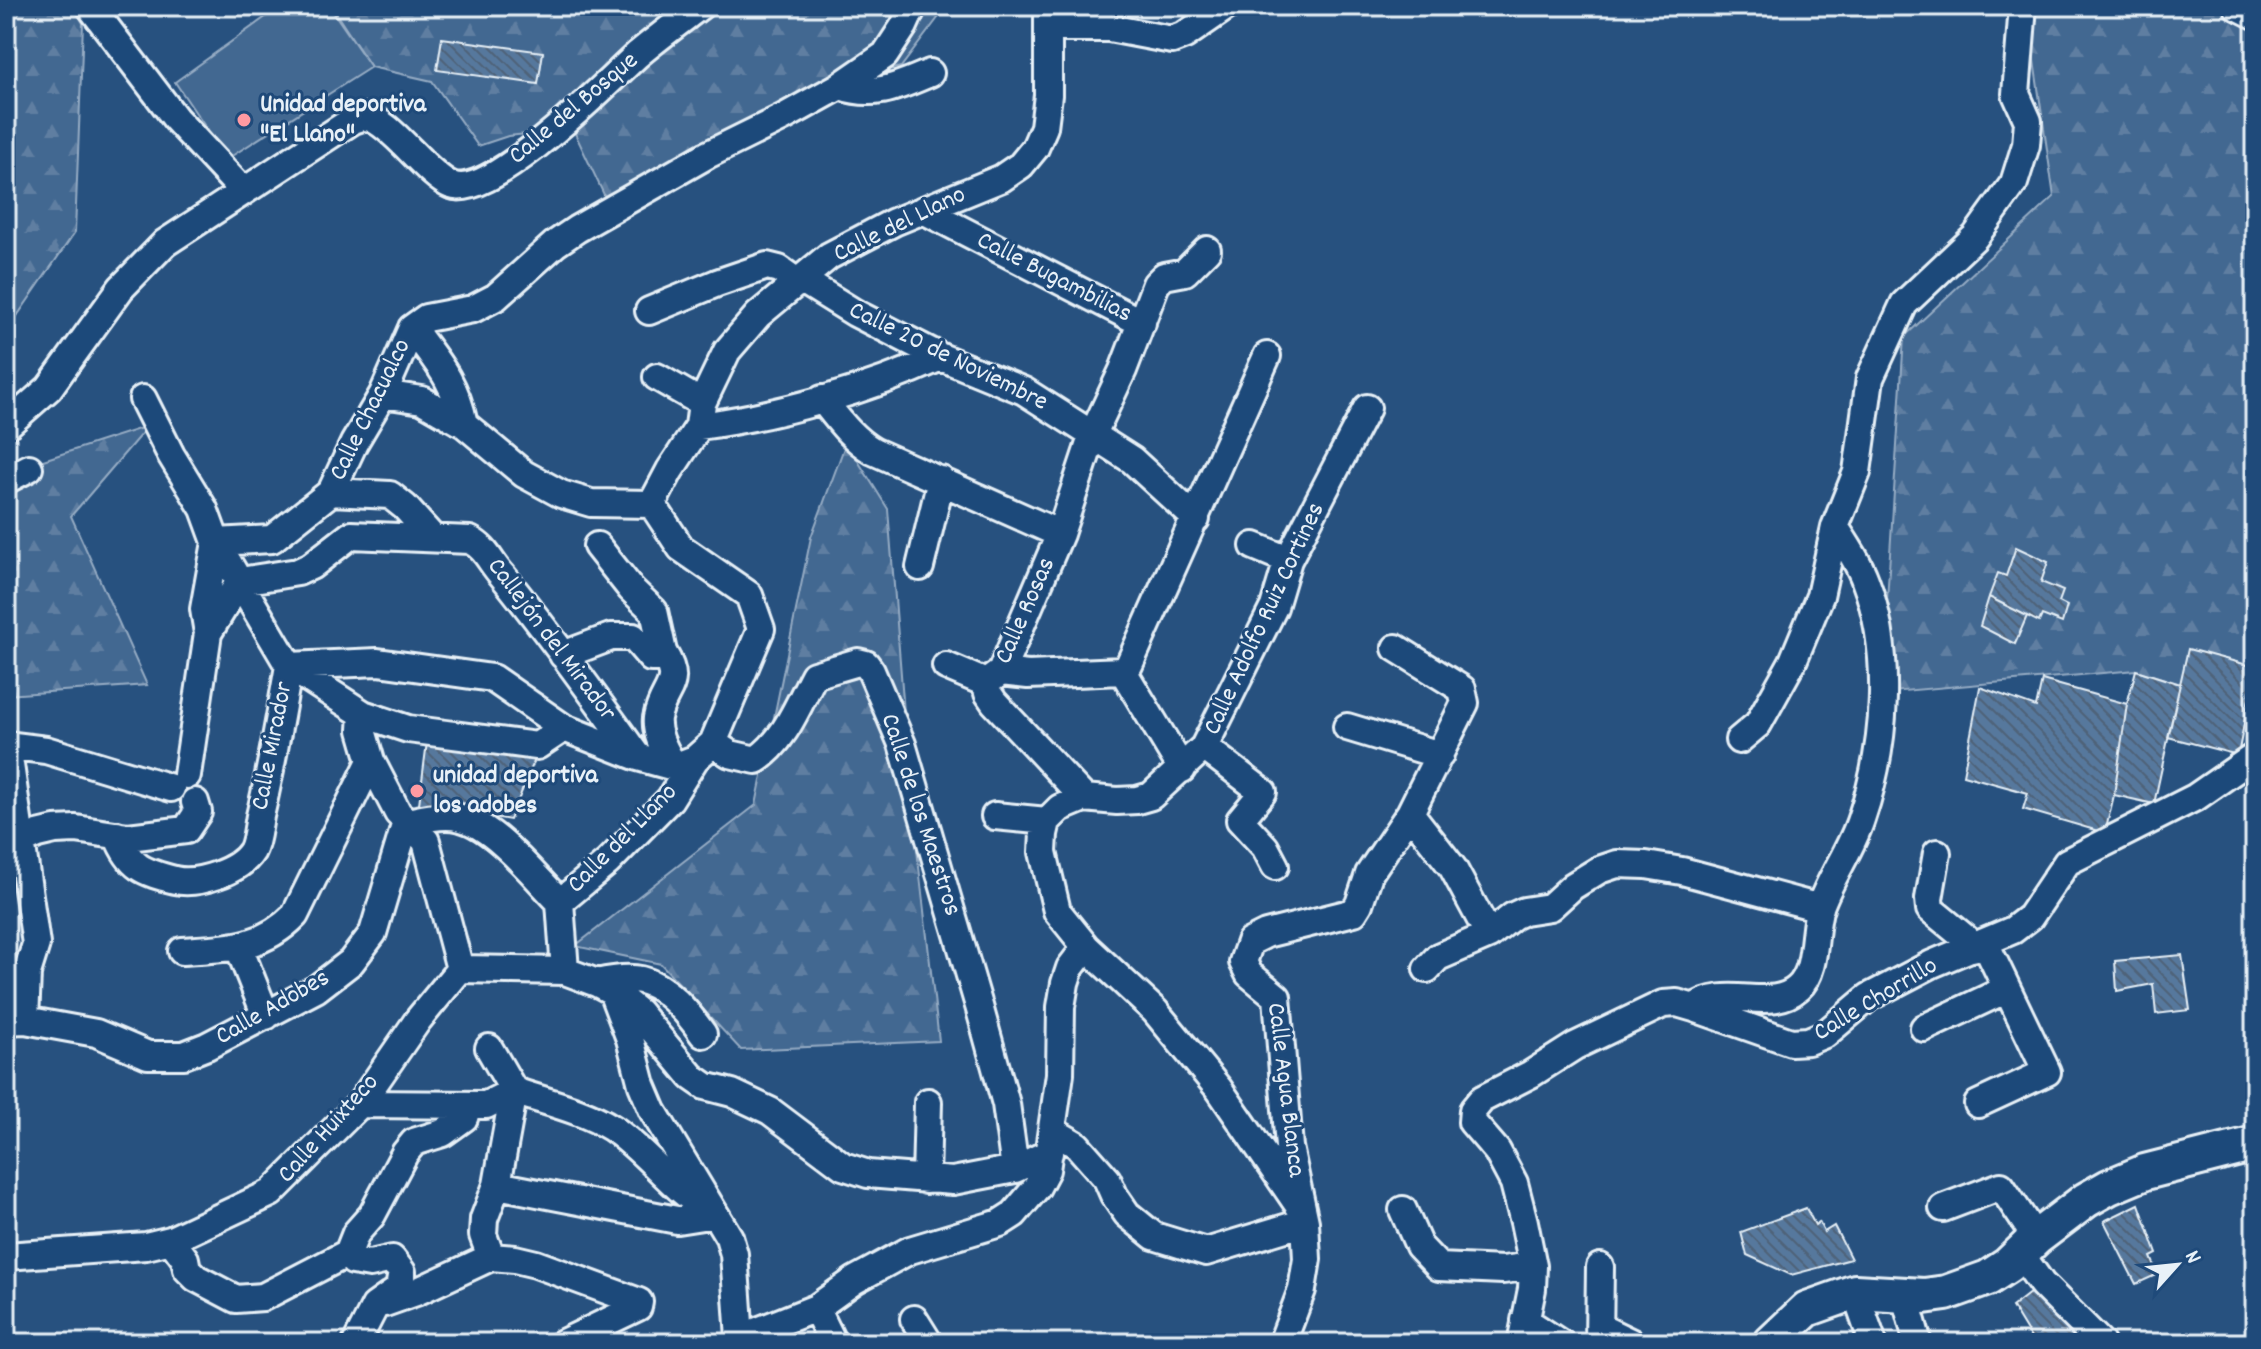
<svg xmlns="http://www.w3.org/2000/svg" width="2261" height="1349" viewBox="0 0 2261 1349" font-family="Dekko,sans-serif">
	<defs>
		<pattern id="forest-firs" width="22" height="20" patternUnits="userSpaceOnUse" patternTransform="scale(2)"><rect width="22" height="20" fill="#436891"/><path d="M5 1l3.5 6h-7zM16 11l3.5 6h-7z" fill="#5e7ea1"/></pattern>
		<pattern id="building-back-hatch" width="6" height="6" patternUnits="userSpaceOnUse" patternTransform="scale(2)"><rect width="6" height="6" fill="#57789d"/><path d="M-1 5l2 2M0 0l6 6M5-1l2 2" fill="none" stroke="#4f6278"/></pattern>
	</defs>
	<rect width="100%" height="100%" fill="#27517f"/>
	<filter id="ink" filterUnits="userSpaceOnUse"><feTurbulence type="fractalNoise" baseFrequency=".0125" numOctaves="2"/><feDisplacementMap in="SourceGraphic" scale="16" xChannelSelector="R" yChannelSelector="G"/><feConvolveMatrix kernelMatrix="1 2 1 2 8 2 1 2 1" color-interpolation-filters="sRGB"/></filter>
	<g filter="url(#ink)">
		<path fill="url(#forest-firs)" stroke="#96acc4" stroke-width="2" d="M 6,6 L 73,6 L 83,23 L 75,232 L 6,332 Z
			M 331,6 L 947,6 L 901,67 L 825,85 L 605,197 L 573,129 L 508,136 L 478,146 L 432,81 L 371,67 Z
			M 2026,6 L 2255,6 L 2255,707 L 2136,670 L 1881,693 L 1904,337 L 2054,197 Z
			M 148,426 L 71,516 L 147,685 L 6,695 L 6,472 Z
			M 845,445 L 853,453 L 888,509 L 910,789 L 939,1041 L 741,1050 L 661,964 L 575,946 L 756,805 L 811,537 Z"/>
		<path fill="#436891" stroke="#96acc4" stroke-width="2" d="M 281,6 L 329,6 L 371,67 L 227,159 L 175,82 Z"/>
		<path fill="url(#building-back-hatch)" stroke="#e8f1f8" stroke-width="2" d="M 442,38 L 543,52 L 538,84 L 437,70 Z
			M 2016,547 L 2048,562 L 2041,582 L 2063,591 L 2059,602 L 2067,606 L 2062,623 L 2042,615 L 2039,622 L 1989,597 L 1998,573 L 2006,576 Z
			M 1989,597 L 2027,616 L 2015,644 L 1980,626 Z
			M 2188,649 L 2255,667 L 2238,755 L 2168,737 Z
			M 2136,670 L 2180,684 L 2154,804 L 2114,795 L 2127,704 Z
			M 2042,680 L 2127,704 L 2114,795 L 2105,833 L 2023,809 L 2028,793 L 1963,775 L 1980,687 L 2036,707 Z
			M 428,734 L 536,757 L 510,820 L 419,804 Z
			M 2182,955 L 2190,1010 L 2156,1014 L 2153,984 L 2117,991 L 2115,961 Z
			M 2139,1204 L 2157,1254 L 2151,1257 L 2158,1274 L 2136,1284 L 2104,1221 Z
			M 1806,1208 L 1815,1225 L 1819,1222 L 1824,1232 L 1834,1226 L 1851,1259 L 1791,1275 L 1747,1255 L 1741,1232 Z
			M 2040,1285 L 2095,1343 L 2034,1343 L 2012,1307 Z"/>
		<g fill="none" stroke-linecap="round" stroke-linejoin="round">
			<g stroke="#e8f1f8" stroke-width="32">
				<path id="minor" d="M 90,6 L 176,119 L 243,191
					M 2237,6 L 2255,15
					M 1048,28 L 1109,28 L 1172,40 L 1185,35 L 1227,6
					M 840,86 C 875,98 897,87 930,73
					M 923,210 L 1142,323
					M 802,280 L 855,313 L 941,357 L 1024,391 L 1132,460 L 1196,519
					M 649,311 L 717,283 L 767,266 L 779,269 L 793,279 L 797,284
					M 412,328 C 437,362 455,381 464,424
					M 657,377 L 702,403
					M 383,394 L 422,400 L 464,424 L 524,474 L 561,494 L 591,503 L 652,504
					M 143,399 L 171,455 L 204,509 L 216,542 L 289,666 L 363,714 L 408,729 L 537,746 L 564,728
					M 822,399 C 838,419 851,438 873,451 L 1060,534
					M 6,426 L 49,388 L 121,288 L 165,243 L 353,120 C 357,119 361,117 365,117 C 389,118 425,174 451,185 C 490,201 608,82 637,55 C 657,38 679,22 700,6
					M 699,426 C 777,416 869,390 941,357
					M 6,480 L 29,468
					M 331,492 L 390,495 L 405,507 L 432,537
					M 652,504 L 670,470 L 699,426 L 702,403 L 727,351 L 758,315 L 829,256 L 894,222 L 1002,178 L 1021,165 L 1035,148 L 1044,127 L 1048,95 L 1048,6
					M 1254,546 L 1288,560
					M 920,567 L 941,480
					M 208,633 L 240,581 L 298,572 L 311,566 L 351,535 L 470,540 C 486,548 490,562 502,575 C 550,634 594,696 638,757
					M 663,652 C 684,686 663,687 657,718 C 655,735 666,752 674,767
					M 563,655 L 611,637 L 633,637 L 651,658 L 657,658 L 663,652 L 654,611 L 631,589 L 597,546
					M 289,666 L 378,662 L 492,678 L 564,728 L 638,757 L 674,767 L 695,759
					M 946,666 L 986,683
					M 1123,671 L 1182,769
					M 1001,672 L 1028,675 L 1123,671 L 1129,665 L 1267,356
					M 986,683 L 1001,672 L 1060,534 L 1093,434 L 1123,370 L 1156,284 L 1164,276 L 1185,272 L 1207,250
					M 986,683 L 988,693 L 994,702 L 1084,798
					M 1347,727 L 1440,755
					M 1739,740 L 1758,724 L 1793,661 L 1820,596 L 1835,527
					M 713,743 L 730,754 L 756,760 C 785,741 798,705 814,675 L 858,662 L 866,664 L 871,671 L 902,744 L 979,1006 L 1006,1104 L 1015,1169
					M 7,744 L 36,944 L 27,973 L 25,1020
					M 6,745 L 46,750 L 171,788
					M 1204,747 L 1263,792 L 1240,820 L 1265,847 L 1275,866
					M 371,761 L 398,813 L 426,841 L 460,969
					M 187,775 L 208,633 L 204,609 L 216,542 L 272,539 L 331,492 L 354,443 L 383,394 L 412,328 L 426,318 L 473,309 L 496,297 L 555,244 L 577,229 L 707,155 L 784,117 L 840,86 L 885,55 L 904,26 L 913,6
					M 1410,813 L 1453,868 L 1489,935
					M 995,816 L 1047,821
					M 406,822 C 424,819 444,813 461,818 C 496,827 535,877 560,902
					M 117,835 C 130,868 143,872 175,880 C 197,885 239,872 252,851 C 257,842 258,826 260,816 C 272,766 280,716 289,666
					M 10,846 L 38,834 L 55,830 L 76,829 L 128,837 L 186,830 L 198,812 L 195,802
					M 1937,853 L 1929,899 L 1930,909 L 1964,937 L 1973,948
					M 239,948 L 266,1016
					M 182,951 C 227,948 262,949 295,915 L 371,761 L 362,730 L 363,714
					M 1427,969 L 1438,957 L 1489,935 L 1513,916 L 1524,911 L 1550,907 L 1573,886 L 1599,870 L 1617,864 L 1646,865 L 1682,871 L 1820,908
					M 565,971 L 560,902 L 608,862 L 670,799 L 695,759 L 713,743 L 761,629 L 749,595 L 681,548 L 652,504
					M 597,983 C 610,980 628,977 641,980 C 667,986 689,1014 703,1034
					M 613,994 L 630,1039 L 642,1085 L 653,1111 L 729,1237 L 734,1254 L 740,1338 L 743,1343
					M 1694,1008 C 1726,984 1771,1013 1798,988 C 1818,970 1812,931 1820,907 C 1831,876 1851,850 1861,819 C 1886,746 1893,653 1865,580 C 1858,561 1846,544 1835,527 L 1857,472 L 1870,378 L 1904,304 L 1975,237 L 2014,183 L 2026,145 L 2028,121 L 2016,94 L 2023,6
					M 6,1021 L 25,1020 L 96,1033 L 148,1055 L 184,1055 L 207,1046 L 316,989 L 351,962 L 373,933 L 406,822
					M 1924,1028 L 2007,989
					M 489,1048 L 514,1091
					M 360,1104 L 486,1105 L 514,1091 C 546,1102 583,1110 612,1128 C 649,1153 675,1193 715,1214
					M 1978,1104 L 2047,1072 L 1985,943
					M 1053,1131 L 1077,1145 L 1107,1179 L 1114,1195 L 1127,1214 L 1154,1236 L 1206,1252 L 1305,1222
					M 926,1180 L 928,1102
					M 497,1185 L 677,1220 L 715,1214
					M 1943,1208 L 2001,1186 L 2036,1238
					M 1301,1209 L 1219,1089 L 1155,1011 L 1086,947 L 1057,911 L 1043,852 L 1044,834 L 1047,821 L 1060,808 L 1084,798 L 1117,801 L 1137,800 L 1151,796 L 1204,747 L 1274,607 L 1288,560 L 1367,408
					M 1403,1210 L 1419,1246 L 1439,1267 L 1503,1270 L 1533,1266
					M 171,1240 L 185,1259 L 187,1269 L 196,1278 L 236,1299 L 263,1297 L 348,1253
					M 2019,1252 L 2042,1284 L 2101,1343
					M 348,1253 L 356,1233 L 372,1215 L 405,1153 L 414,1142 L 443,1133 L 464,1118 L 468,1105
					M 348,1253 L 353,1261 L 370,1264 L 392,1259 L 402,1272 L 399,1289 L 375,1306 L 356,1343
					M 6,1256 L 146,1246 L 171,1240 L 271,1193 L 360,1104 L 418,1020 L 460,969 L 565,971 L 597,983 L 612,991 L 638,1012 L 692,1077 L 705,1086 L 732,1093 L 770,1111 L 843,1166 L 868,1174 L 953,1181 L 1015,1169 L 1049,1153
					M 491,1257 L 515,1259 L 536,1264 L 639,1302 L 638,1307 L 563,1343
					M 491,1257 L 483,1235 L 484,1219 L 497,1185 L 514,1091
					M 1855,1292 L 1873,1343
					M 1904,1293 L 1918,1343
					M 385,1303 L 416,1292 L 491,1257
					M 816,1308 L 833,1343
					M 914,1319 L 929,1343
					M 1525,1320 L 1560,1343
					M 1601,1328 L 1632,1343
					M 740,1338 L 816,1308 L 855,1280 L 910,1250 L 1000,1223 L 1014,1214 L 1037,1187 L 1046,1170 L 1060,1074 L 1061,1007 L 1065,983 L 1070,968 L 1086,947
					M 1282,1343 L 1302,1290 L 1307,1259 L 1305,1222 L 1289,1147 L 1277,997 L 1249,974 L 1243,962 L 1250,942 L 1266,934 L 1354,912 L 1359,904 L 1369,874 L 1410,813 L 1465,703 L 1462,689 L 1396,648
					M 1521,1343 L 1532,1289 L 1533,1266 L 1524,1222 L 1514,1183 L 1497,1151 L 1472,1122 L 1473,1110 L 1482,1099 L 1531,1074 L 1575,1046 L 1663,1004 L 1677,1003 L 1694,1008 L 1791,1042 L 1808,1041 L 1825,1034 L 1869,997 L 1932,964 L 2013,930 L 2030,917 L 2067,862 L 2196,797 L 2255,756
					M 1599,1343 L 1600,1267"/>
			</g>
			<g stroke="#e8f1f8" stroke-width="40">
				<path id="major" d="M 1771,1343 L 1807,1309 L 1855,1292 L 1924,1296 L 1946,1293 L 1988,1278 L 2008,1265 L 2036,1238 L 2086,1200 L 2109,1187 L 2145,1172 L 2255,1144"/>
			</g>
			<use href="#minor" stroke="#1f4a7a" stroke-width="26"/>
			<use href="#major" stroke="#1f4a7a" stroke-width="34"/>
		</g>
	</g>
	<g fill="#ff9aa2" stroke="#1f4a7a" stroke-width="3">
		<circle cx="244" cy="120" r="8"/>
		<circle cx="417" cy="791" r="8"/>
	</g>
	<g text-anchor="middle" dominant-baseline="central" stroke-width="6" stroke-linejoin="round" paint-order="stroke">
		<g font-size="26" font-weight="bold" fill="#e8f1f8" stroke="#1f4a7a" text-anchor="start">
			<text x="260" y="105">Unidad deportiva<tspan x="260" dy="30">"El Llano"</tspan></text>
			<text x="433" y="776">unidad deportiva<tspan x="433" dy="30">los adobes</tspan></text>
		</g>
		<g font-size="26" fill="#e8f1f8" stroke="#1f4a7a">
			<text transform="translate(574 109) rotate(-40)">Calle del Bosque</text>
			<text transform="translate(900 225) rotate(-26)">Calle del Llano</text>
			<text transform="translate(1054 278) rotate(27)">Calle Bugambilias</text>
			<text transform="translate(948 357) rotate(26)">Calle 20 de Noviembre</text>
			<text transform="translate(371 410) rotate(-64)">Calle Chacualco</text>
			<text transform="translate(1026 611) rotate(-66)">Calle Rosas</text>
			<text transform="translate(1265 619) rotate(-65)">Calle Adolfo Ruiz Cortines</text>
			<text transform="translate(551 640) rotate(53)">Callejón del Mirador</text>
			<text transform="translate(273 746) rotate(-79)">Calle Mirador</text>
			<text transform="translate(920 815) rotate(72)">Calle de los Maestros</text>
			<text transform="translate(623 839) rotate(-45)">Calle del Llano</text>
			<text transform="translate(1876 1000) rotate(-31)">Calle Chorrillo</text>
			<text transform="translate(273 1008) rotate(-30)">Calle Adobes</text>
			<text transform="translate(1285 1090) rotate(83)">Calle Agua Blanca</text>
			<text transform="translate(329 1129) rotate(-48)">Calle Huixteco</text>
		</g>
	</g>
	<rect width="2261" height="1349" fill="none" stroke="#1f4a7a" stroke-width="32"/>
	<rect x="16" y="16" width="2229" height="1317" fill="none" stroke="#e8f1f8" stroke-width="3" filter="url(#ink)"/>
	<g transform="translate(2177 1265) rotate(63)" stroke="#1f4a7a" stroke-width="6" paint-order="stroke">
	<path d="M0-6L14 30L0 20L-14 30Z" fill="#e8f1f8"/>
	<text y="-12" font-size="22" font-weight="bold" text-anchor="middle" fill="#e8f1f8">N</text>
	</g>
</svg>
